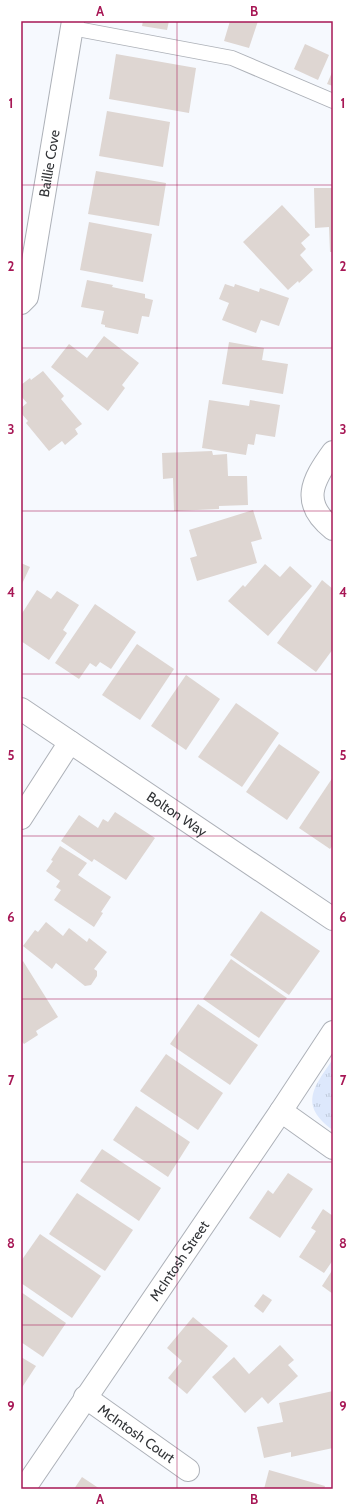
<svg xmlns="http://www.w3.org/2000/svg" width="354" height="1510" font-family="Cabin,sans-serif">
<defs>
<pattern id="grass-tufts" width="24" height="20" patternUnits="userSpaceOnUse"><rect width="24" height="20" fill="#dde8fc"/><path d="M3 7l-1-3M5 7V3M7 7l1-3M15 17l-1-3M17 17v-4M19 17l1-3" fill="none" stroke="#bec8d9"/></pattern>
</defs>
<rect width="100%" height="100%" fill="#f6f9fe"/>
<path fill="url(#grass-tufts)" d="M333,1059V1130C298,1105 314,1087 333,1059Z"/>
<g fill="#ded6d2">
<path d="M143,21H169L167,30L142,26Z"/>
<path d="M230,21H258L249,48L224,41Z"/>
<path d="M305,44L329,55L318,80L294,69Z"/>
<path d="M116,54L196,68L189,113L109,99Z"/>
<path d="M333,70V86L327,84Z"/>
<path d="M107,111L170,122L163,167L99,156Z"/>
<path d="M96,171L166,183L159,226L88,214Z"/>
<path d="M314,188H333V252H330L329,227L315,228Z"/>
<path d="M282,205L310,235L301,243L306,249L300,255L313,270L299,283L298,281L288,290L243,242Z"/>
<path d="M89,222L152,234L143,282L80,270Z"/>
<path d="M87,280L113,285L112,287L145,294V298L153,300L149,317L142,316L138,334L105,327V325L101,324L104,311L81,307Z"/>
<path d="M225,284L234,287L235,284L259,292L260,288L289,298L279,326L261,320L256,333L222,320L229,303L219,299Z"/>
<path d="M104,336L139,363L122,385L125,388L108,411L51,367L69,344L87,358Z"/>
<path d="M229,342L264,348L262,360L288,364L283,394L222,384Z"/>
<path d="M43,371L64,396L61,399L82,424L75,429L78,434L65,445L62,441L49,451L26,423L28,421L21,413V408L27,403L21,396V385L30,378L31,380Z"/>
<path d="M209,400L249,406L250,400L280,405L275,437L256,434L254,445L248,444L246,455L202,448Z"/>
<path d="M212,451L213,455L227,454L228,476H247L248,505L219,506V509L174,511L173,478L163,479L162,453Z"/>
<path d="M253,510L262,539L251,542L257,563L197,581L190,558L197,556L189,530Z"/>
<path d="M21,563L30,567L21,586Z"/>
<path d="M265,564L280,577L290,566L312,586L268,636L228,601L243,585L245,587Z"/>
<path d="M322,580L333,589V649L316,672L277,643Z"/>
<path d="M37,590L51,599L57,591L79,605L63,630L67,633L49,660L21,641V615Z"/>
<path d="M95,604L136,632L111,669L100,662L96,667L90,663L79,679L55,663Z"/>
<path d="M137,644L174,669L140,720L102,695Z"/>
<path d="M186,675L220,699L186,750L151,726Z"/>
<path d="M236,703L279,733L242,787L198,757Z"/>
<path d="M279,744L320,772L287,820L246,792Z"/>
<path d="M333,777V845L330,849L299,828Z"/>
<path d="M115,812L155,838L126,880L94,859L92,862L61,841L79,815L98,828L103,819L108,822Z"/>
<path d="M60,846L87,863L78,875L111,897L101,912L103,913L94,927L54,900L61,890L56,887L60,881L46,871L53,861L51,860Z"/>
<path d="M261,911L320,951L289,995L230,955Z"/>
<path d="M46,922L63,936L69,928L87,942L89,938L107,952L94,969L97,971V976L91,985L85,986L56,963L52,969L23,946L35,930L38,932Z"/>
<path d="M231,959L287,998L259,1038L203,999Z"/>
<path d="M23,961L58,1017L36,1031L38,1035L24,1044L21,1040V962Z"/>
<path d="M198,1004L258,1045L230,1085L170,1044Z"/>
<path d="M166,1054L223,1093L198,1130L140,1091Z"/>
<path d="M136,1106L190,1142L168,1177L113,1140Z"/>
<path d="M102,1149L161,1188L139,1221L80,1181Z"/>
<path d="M288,1173L313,1189L280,1238L249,1218L268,1190L273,1194Z"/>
<path d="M77,1193L133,1230L105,1271L49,1234Z"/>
<path d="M323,1209L333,1216V1260L324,1273L299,1257L316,1231L311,1228Z"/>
<path d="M40,1234L101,1276L72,1318L21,1283V1261Z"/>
<path d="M333,1269V1294L322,1286Z"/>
<path d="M21,1292L66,1323L43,1357L21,1342Z"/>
<path d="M263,1294L272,1300L263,1313L254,1306Z"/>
<path d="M193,1317L228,1346L187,1394L168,1378L182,1361L167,1348Z"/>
<path d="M280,1345L294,1360L288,1365L298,1376L268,1404L262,1397L245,1413L212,1377L234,1357L249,1374Z"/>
<path d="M21,1357L36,1366L21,1389Z"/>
<path d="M333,1391V1414H332L333,1448L291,1457V1452L264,1458L257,1427L283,1422L279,1403Z"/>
<path d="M269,1470L325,1486L324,1489H264Z"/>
<path d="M82,1477L100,1489H74Z"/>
</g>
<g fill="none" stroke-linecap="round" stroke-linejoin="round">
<defs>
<path id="lane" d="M72,28L232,58L333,101"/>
<g id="street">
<path id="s1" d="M21,303L27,297L73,21"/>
<path d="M333,452C312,481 300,503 333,529"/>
<path id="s2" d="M21,709L333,919"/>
<path d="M21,818L70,742"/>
<path d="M281,1111L333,1148"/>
<path id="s3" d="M85,1397L188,1470"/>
<path id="s4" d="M24,1489L281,1111L333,1032"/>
</g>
</defs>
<use href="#lane" stroke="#adb1b8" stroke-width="16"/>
<use href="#street" stroke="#adb1b8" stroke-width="24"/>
<use href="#lane" stroke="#fff" stroke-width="14"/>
<use href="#street" stroke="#fff" stroke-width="22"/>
</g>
<path fill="none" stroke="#a71755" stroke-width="1" stroke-opacity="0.55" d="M177,21V1489M21,185H333M21,348H333M21,511H333M21,674H333M21,836H333M21,999H333M21,1162H333M21,1325H333"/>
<g text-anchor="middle" stroke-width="3" stroke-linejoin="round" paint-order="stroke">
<g font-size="14" fill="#323437" stroke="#fff">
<text dy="5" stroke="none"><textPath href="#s1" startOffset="144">Baillie Cove</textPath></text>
<text dy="5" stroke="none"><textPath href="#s2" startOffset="188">Bolton Way</textPath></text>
<text dy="5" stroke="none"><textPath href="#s4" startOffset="276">McIntosh Street</textPath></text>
<text dy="5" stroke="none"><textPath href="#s3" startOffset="63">McIntosh Court</textPath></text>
</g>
</g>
<rect width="354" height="1510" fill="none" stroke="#ffffff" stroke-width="44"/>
<rect x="22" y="22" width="310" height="1466" fill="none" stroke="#a71755" stroke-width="1.5"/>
<g font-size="13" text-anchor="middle" font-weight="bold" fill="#a71755">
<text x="100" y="16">A</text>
<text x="254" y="16">B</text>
<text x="11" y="108">1</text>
<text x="343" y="108">1</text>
<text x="11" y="271">2</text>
<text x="343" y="271">2</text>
<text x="11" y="434">3</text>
<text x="343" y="434">3</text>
<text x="11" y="597">4</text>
<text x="343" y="597">4</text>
<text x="11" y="760">5</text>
<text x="343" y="760">5</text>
<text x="11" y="922">6</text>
<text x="343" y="922">6</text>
<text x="11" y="1085">7</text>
<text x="343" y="1085">7</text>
<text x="11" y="1248">8</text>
<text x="343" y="1248">8</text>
<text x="11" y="1411">9</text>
<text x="343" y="1411">9</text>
<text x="100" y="1504">A</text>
<text x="254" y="1504">B</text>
</g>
</svg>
